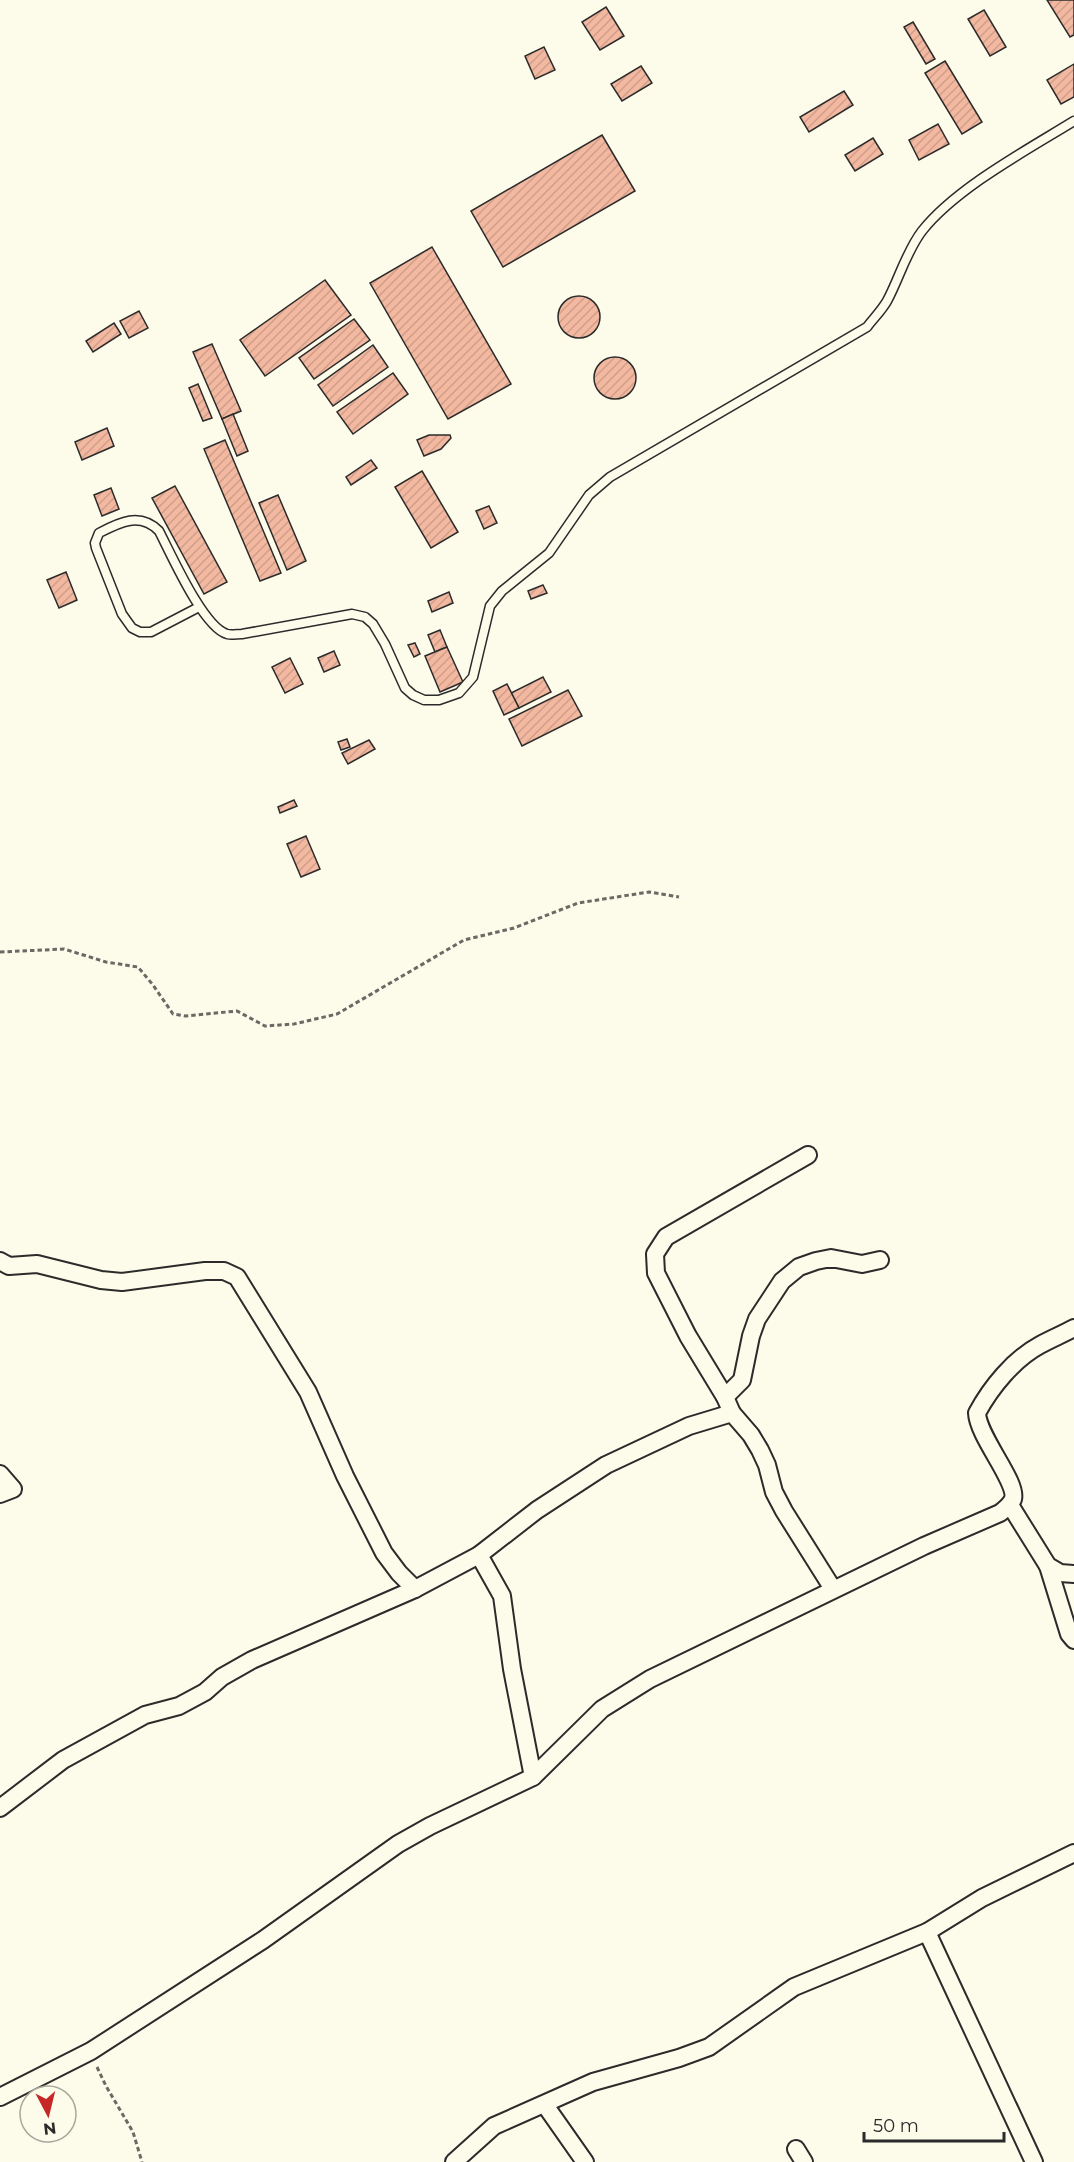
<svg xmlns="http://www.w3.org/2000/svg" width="1074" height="2162" font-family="Montserrat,sans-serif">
<defs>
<pattern id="building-hatch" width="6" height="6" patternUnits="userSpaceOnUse" patternTransform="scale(1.5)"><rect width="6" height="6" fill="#f2b8a0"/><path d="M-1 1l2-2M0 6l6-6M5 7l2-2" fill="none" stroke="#d09e8a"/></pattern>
</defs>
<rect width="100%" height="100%" fill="#fdfbea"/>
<g fill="url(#building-hatch)" stroke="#2b2b2b" stroke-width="1.5">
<path d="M1047,0H1074V35L1070,37Z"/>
<path d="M606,7L624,36L600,50L582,22Z"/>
<path d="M984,10L1006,47L990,56L968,19Z"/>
<path d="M913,22L935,59L926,64L904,27Z"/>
<path d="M544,47L555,70L535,79L525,56Z"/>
<path d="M945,61L982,122L962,134L925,73Z"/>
<path d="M1074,64V97L1061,104L1047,80Z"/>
<path d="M641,66L652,83L622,101L611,84Z"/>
<path d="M844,91L853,105L809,132L800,117Z"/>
<path d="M938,124L949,144L919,160L909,140Z"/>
<path d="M602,135L635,191L503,267L471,211Z"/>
<path d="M873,138L883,154L855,171L845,155Z"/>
<path d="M432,247L511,384L448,419L370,283Z"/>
<path d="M325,280L351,315L265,376L240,340Z"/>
<circle cx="579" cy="317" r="21"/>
<path d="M139,311L148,328L129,338L120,321Z"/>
<path d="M354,319L370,340L314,379L299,358Z"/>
<path d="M114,323L121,334L93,352L86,341Z"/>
<path d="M212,344L241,411L222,419L193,352Z"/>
<path d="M373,345L388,367L333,406L318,385Z"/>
<circle cx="615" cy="378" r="21"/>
<path d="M393,373L408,394L353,434L337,412Z"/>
<path d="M198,384L212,418L203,421L189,388Z"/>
<path d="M233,414L248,451L237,456L222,419Z"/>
<path d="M107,428L114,446L82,460L75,442Z"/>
<path d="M429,435H450L451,438L441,449L424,456L417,440Z"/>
<path d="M225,440L281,573L260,581L204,449Z"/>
<path d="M371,460L377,468L351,485L346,477Z"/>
<path d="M422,471L458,532L431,548L395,487Z"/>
<path d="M175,486L227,582L204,594L152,498Z"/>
<path d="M111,488L119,509L102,516L94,495Z"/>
<path d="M278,495L306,561L287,570L259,503Z"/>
<path d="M489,506L497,523L484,529L476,511Z"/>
<path d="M66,572L77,600L59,608L47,580Z"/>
<path d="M543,585L547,593L531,599L528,591Z"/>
<path d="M449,592L453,603L432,612L428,601Z"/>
<path d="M440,630L447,647L435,652L428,635Z"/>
<path d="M415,643L420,654L414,657L408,645Z"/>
<path d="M447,647L463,682L440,692L425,656Z"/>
<path d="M334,651L340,665L324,672L318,658Z"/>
<path d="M290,658L303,684L285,693L272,667Z"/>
<path d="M543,677L551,692L519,708L511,693Z"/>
<path d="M507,684L519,708L504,715L493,691Z"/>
<path d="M568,690L582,716L522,746L509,719Z"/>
<path d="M347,739L350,747L341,750L338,742Z"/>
<path d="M369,740L375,749L348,764L342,753Z"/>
<path d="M294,800L297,806L280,813L278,807Z"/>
<path d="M306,836L320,869L301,877L287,844Z"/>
</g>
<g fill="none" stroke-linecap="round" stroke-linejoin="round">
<defs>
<path id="lane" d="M199,607L151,632H140L132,628L122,614L96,548L95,543L99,533C120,522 140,512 159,531C171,554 203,627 227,634C231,635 237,634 242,634L352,614L365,617L373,624L385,644L405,688L413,695L424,700H439L459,693L473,677L490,606L502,591L549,553L589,495L610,477L867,327C873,319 882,310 887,301C899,279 906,252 922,231C956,188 1027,150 1074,121"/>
<g id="street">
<path d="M808,1155L666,1237L655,1254L656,1273L688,1336L725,1397L732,1413L751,1435L760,1450L767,1465L774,1492L784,1511L833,1589"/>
<path d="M0,1261L9,1266L37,1264L101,1280L122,1282L205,1271H224L237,1277L308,1392L345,1476L384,1553L399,1573L415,1589"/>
<path d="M725,1397L742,1380L751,1336L757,1319L782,1281L799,1267L816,1261L831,1258L862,1264L880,1260"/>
<path d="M0,1474L13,1489L0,1494"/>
<path d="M1010,1505L1048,1566L1060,1573L1074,1574"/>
<path d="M479,1555L502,1596L512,1669L533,1777"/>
<path d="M1048,1566L1069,1634L1074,1640"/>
<path d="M0,1808L63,1760L145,1715L179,1706L205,1692L222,1677L252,1660L415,1589L479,1555L537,1510L606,1465L689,1426L732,1413"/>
<path d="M927,1932L1034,2162"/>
<path d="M0,2097L91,2051L263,1940L398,1844L430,1826L533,1777L602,1709L650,1679L924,1546L1000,1513C1005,1509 1010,1506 1013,1499C1018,1482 978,1437 977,1413C991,1387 1014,1359 1040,1345C1051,1339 1063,1334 1074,1328"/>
<path d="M545,2105L585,2162"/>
<path d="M796,2149L804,2162"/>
<path d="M454,2162L494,2126L593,2082L679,2058L709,2047L794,1987L927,1932L982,1898L1074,1853"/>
</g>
</defs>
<use href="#lane" stroke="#2b2b2b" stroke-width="11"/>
<use href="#street" stroke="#2b2b2b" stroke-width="20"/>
<g stroke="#6a6964" stroke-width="3" stroke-dasharray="4.5 3" stroke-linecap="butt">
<path d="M0,952L64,949L106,962L138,967L153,985L173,1014L186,1016L237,1011L265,1026L294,1024L337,1014L464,940L514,928L578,903L649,892L679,897"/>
<path d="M97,2067L106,2086L133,2132L142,2162"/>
</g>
<use href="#lane" stroke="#fdfbea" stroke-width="8"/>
<use href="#street" stroke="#fdfbea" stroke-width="16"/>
</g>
<g transform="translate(48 2114) rotate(173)"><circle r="28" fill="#fdfbea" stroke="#a9a89e" stroke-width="1.5"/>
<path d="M0-4.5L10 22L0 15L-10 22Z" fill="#c62828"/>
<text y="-9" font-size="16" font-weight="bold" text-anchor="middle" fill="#2b2b2b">N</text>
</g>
<path d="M864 2132v9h140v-9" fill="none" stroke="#2b2b2b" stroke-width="3"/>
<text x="873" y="2132" font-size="18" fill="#2b2b2b" stroke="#fdfbea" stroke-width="4.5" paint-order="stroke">50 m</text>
</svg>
